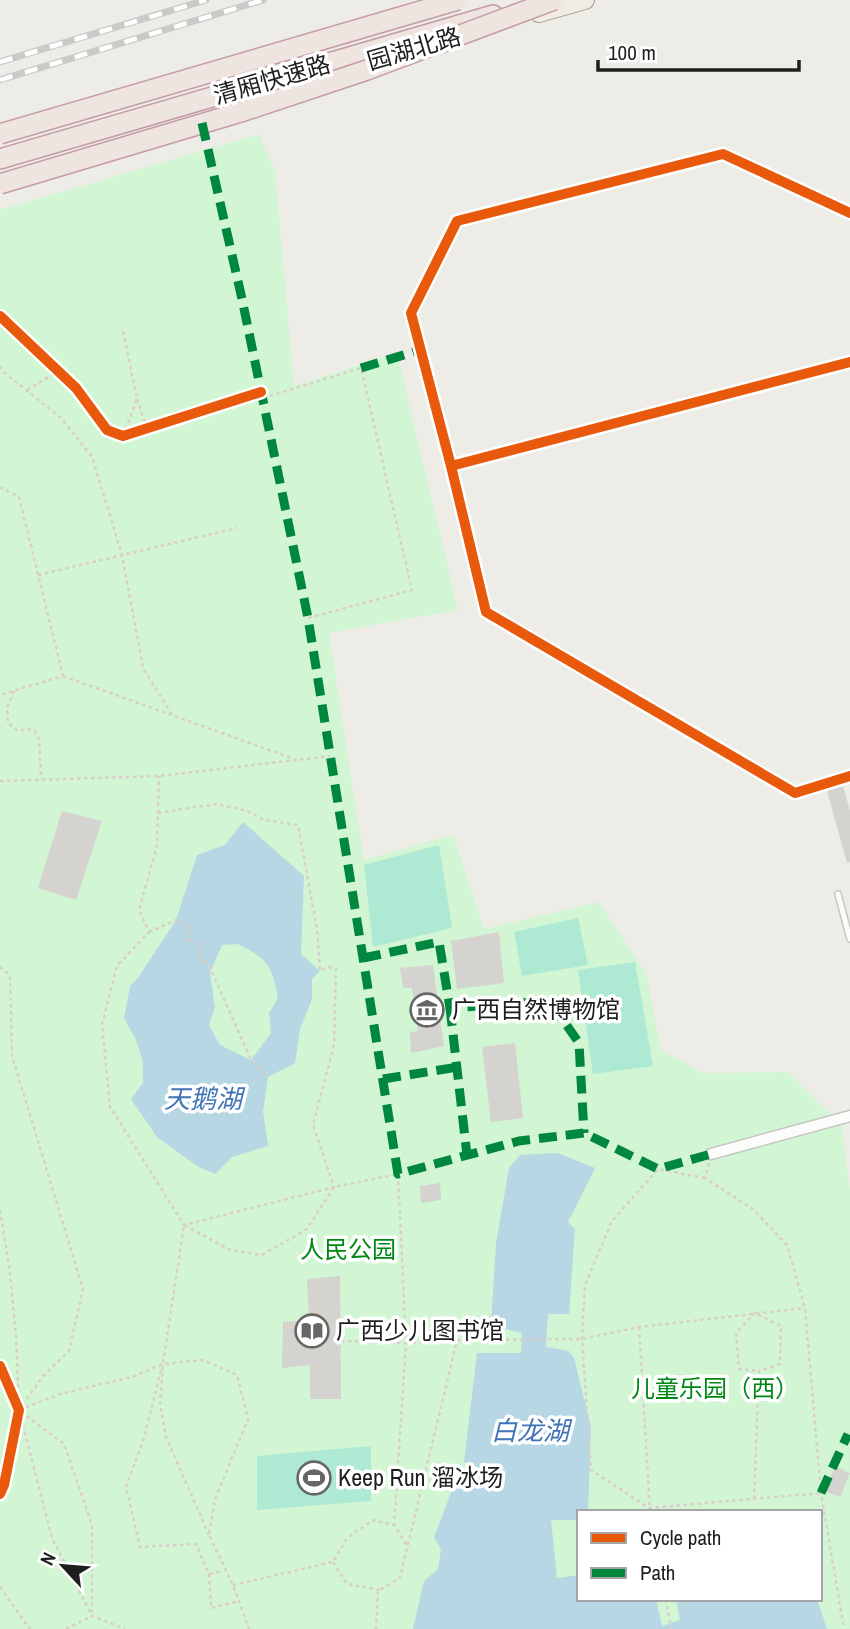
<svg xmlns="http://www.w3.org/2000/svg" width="850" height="1629" font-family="'Archivo Narrow','Noto Sans SC',sans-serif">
<rect width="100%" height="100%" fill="#edece6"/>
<path fill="#d2f6d4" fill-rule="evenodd" d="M259,134L275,170L294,386L397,353L458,610L329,633L364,860L453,835L484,929L598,902L646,972L661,1050L703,1073L788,1072L842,1126L850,1192V1629H0V210ZM579,1512H820V1599H579Z"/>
<g fill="#ade9d3">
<path d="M439,845L452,928L373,947L364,865Z"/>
<path d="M578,918L588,965L522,976L514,932Z"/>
<path d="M635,962L653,1066L593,1074L578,970Z"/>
<path d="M371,1446V1501L257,1510V1456Z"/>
</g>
<g fill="#b6d7e3" fill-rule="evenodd">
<path d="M243,822L304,876L301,954L320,971L312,979V999L300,1029L295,1063L268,1077L263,1111L268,1146L232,1157L215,1174L197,1166L157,1137L131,1099L143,1083V1062L136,1040L124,1018L130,986L138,978L176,920L197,855L225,845ZM238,944C267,959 272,964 278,998L269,1013L271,1033L251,1060L220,1045L209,1025L215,1007L210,973L222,945Z"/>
<path d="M558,1153L595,1168L568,1222L575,1229L569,1314H548L546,1347L569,1351L574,1358L591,1427L588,1512H579V1520H551L557,1578L579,1575V1599H656L662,1626L680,1620L676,1599H817L827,1629H413L424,1581L438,1569L441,1550L434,1537L456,1480L477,1486L482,1469L464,1462L477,1353H521L522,1333L491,1325L496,1243L509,1168L520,1155Z"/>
</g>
<g fill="#d5d3cf">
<path d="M843,786L850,811V862L847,863L827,791Z"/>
<path d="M62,811L102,821L76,900L38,888Z"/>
<path d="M499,932L504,983L457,989L451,941Z"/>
<path d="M433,965L444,1046L411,1053L410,1032L418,1031L412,988H403L400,968Z"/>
<path d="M515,1043L523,1118L491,1122L482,1047Z"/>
<path d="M440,1183L441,1200L421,1203L420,1186Z"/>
<path d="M340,1276L341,1399H310V1365L282,1368L283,1322L309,1320L307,1279Z"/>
<path d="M835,1466L850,1473L840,1497L824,1491Z"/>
</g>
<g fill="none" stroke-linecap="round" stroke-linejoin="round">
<defs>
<path id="service" d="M838,894L850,939"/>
<g id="minor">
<path d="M850,362L451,466L486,612L795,793L850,776"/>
<path d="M451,466L411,313L457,221L723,154L850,213"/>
<path d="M711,1154L850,1116"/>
</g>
<path id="primary" d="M539,13L585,0"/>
<path id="trunk" d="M0,159L493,15"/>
</defs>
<use href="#service" stroke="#c5c5c2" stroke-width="8"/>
<use href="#minor" stroke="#c5c5c2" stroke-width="13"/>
<use href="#primary" stroke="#a39b82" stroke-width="20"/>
<use href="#trunk" stroke="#c59ba4" stroke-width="22"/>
<g stroke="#dbcdc9" stroke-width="2.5" stroke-dasharray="3.5 3.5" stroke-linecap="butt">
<path d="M0,366L4,372L62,419L92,457L122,555L143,668L172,715"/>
<path d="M27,390L57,372"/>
<path d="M263,398L361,368L412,590L308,618"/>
<path d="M137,399L144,420L154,426"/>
<path d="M123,436L137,399L123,331"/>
<path d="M0,487L19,497L63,676L0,695"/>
<path d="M38,575L237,528"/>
<path d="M63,676L294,759"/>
<path d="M14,691L7,708L8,723L18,731L28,729L35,731L39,740L41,779"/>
<path d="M0,781L159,776L330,756"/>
<path d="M158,813L216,804L247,811L264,820L298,825L317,929L320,971L329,967L336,969L334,1045L313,1125L334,1187L184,1225L110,1107L102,1024L117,966L149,932L139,910L157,846L159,776"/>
<path d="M149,932L176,920L189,928L188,939L201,947L197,958L207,962L211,970L251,1060L268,1077"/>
<path d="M0,967L10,975L12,1056L83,1289L69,1351L44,1375L19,1410"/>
<path d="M709,1163L705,1178L753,1209L787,1245L805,1308L821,1493L844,1629"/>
<path d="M705,1178L658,1169L612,1221L585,1285L582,1339L591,1470L649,1508L821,1493"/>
<path d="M0,1210L9,1265L16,1335L19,1410L52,1538L92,1616"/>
<path d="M639,1327L650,1512"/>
<path d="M457,1340L582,1339L639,1327L805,1308"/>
<path d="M341,1341L406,1343L394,1525"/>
<path d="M161,1370L144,1438L126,1487L140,1547L196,1544L209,1574L223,1571"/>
<path d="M19,1410L60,1394L132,1377L163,1364L203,1360L237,1375L248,1419L215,1499L209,1535L233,1585L249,1629"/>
<path d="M21,1412L64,1444L92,1525V1613"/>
<path d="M754,1499L759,1371L780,1364L781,1326L755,1313L736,1333L739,1369L759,1371"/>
<path d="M209,1535L166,1437L160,1405L163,1364L184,1225L230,1250L262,1255L307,1229L334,1187L398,1174L406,1343L457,1340L400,1578L378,1591L376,1629"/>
<path d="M333,1562L347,1584L380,1590"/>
<path d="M209,1574L211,1608L239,1601"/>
<path d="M233,1585L333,1562L347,1538L373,1520L394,1525L408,1547"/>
<path d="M0,1587L30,1629"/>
<path d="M666,1599L671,1629"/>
<path d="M66,1629L92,1616L125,1629"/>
</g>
<use href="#service" stroke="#fcfcfb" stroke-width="5"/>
<use href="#minor" stroke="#fcfcfb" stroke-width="10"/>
<use href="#primary" stroke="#f1ece3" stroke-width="18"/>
<use href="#trunk" stroke="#eee5e0" stroke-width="19"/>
<defs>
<g id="rail">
<path d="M0,62L206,0"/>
<path d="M0,80L263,0"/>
</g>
</defs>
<use href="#rail" stroke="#cacac9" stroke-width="7"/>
<use href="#rail" stroke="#fff" stroke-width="4.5" stroke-dasharray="13" stroke-linecap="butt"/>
<defs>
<g id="trunk-bridge">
<path d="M0,134L458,0"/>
<path d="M0,184L241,112L367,70L554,0"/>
</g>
</defs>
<use href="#trunk-bridge" stroke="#c59ba4" stroke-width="22" stroke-linecap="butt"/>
<use href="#trunk-bridge" stroke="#eee5e0" stroke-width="19"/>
<g stroke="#00873e" stroke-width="9" stroke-dasharray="18 9" stroke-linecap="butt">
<path d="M202,123L242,299L308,618L398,1174L519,1141L584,1133L658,1169L711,1154"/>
<path d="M361,368L420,350"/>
<path d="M363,958L439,942L450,1008L534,1002L561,1017L579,1043L584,1133"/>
<path d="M450,1008L467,1155"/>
<path d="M383,1079L458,1067"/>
<path d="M821,1493L848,1434"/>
</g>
<defs>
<g id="cycleway">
<path d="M0,316L76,388L107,430L123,436L261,392"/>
<path d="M850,362L451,466L486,612L795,793L850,776"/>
<path d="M451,466L411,313L457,221L723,154L850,213"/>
<path d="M0,1366L19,1410L4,1485L0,1494"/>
</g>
</defs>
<use href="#cycleway" stroke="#fff" stroke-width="15"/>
<use href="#cycleway" stroke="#e8590c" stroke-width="10"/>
</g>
<defs>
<symbol id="museum-ring" viewBox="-11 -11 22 22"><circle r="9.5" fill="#fff" stroke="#666664" stroke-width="1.5"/><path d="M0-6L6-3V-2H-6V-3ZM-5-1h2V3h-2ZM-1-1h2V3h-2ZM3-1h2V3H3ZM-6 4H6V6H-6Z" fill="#666664"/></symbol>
<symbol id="library-ring" viewBox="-11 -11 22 22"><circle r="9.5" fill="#fff" stroke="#666664" stroke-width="1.5"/><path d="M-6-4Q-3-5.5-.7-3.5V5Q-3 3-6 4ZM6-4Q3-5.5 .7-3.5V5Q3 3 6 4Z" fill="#666664"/></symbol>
<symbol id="stadium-ring" viewBox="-11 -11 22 22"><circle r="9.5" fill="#fff" stroke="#666664" stroke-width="1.5"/><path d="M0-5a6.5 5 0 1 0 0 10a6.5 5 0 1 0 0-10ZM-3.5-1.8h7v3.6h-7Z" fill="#666664"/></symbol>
</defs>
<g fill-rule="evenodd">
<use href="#museum-ring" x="408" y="991" width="38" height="38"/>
<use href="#library-ring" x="293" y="1312" width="38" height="38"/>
<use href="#stadium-ring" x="295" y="1459" width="38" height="38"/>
</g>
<g text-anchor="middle" stroke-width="7" stroke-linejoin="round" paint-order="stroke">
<g font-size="24" fill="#1e1e1e" stroke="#fff">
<text transform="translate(414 49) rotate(-16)" y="8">园湖北路</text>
<text transform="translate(272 80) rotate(-16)" y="8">清厢快速路</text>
</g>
<g font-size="24" fill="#1e1e1e" stroke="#fff" text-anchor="start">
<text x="452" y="1018">广西自然博物馆</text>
<text x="336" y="1339">广西少儿图书馆</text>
<text x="338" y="1486">Keep Run 溜冰场</text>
</g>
<g font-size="24" fill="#008815" stroke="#fff">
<text x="348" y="1258">人民公园</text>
<text x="715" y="1397">儿童乐园（西）</text>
</g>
<g font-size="26" font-style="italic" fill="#4074b8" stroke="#fff">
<text x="203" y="1108">天鹅湖</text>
<text x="530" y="1440">白龙湖</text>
</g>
</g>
<rect x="577" y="1510" width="245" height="91" fill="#ffffff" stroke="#a5a5a5" stroke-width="2"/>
<rect x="591" y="1533" width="35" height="10" fill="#e8590c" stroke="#a5a5a5" stroke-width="2"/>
<text x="640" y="1545" font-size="21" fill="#1e1e1e">Cycle path</text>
<rect x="591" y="1568" width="35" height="10" fill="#00873e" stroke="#a5a5a5" stroke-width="2"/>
<text x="640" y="1580" font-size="21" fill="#1e1e1e">Path</text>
<g transform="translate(63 1566) rotate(296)" stroke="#ffffff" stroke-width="5" paint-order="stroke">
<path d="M0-5L12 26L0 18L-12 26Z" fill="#1e1e1e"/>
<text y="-10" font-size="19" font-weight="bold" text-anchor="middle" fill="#1e1e1e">N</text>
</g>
<path d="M598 60v10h201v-10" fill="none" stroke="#1e1e1e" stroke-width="3.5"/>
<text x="608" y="60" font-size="21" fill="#1e1e1e" stroke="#ffffff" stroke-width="5" paint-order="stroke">100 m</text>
</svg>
